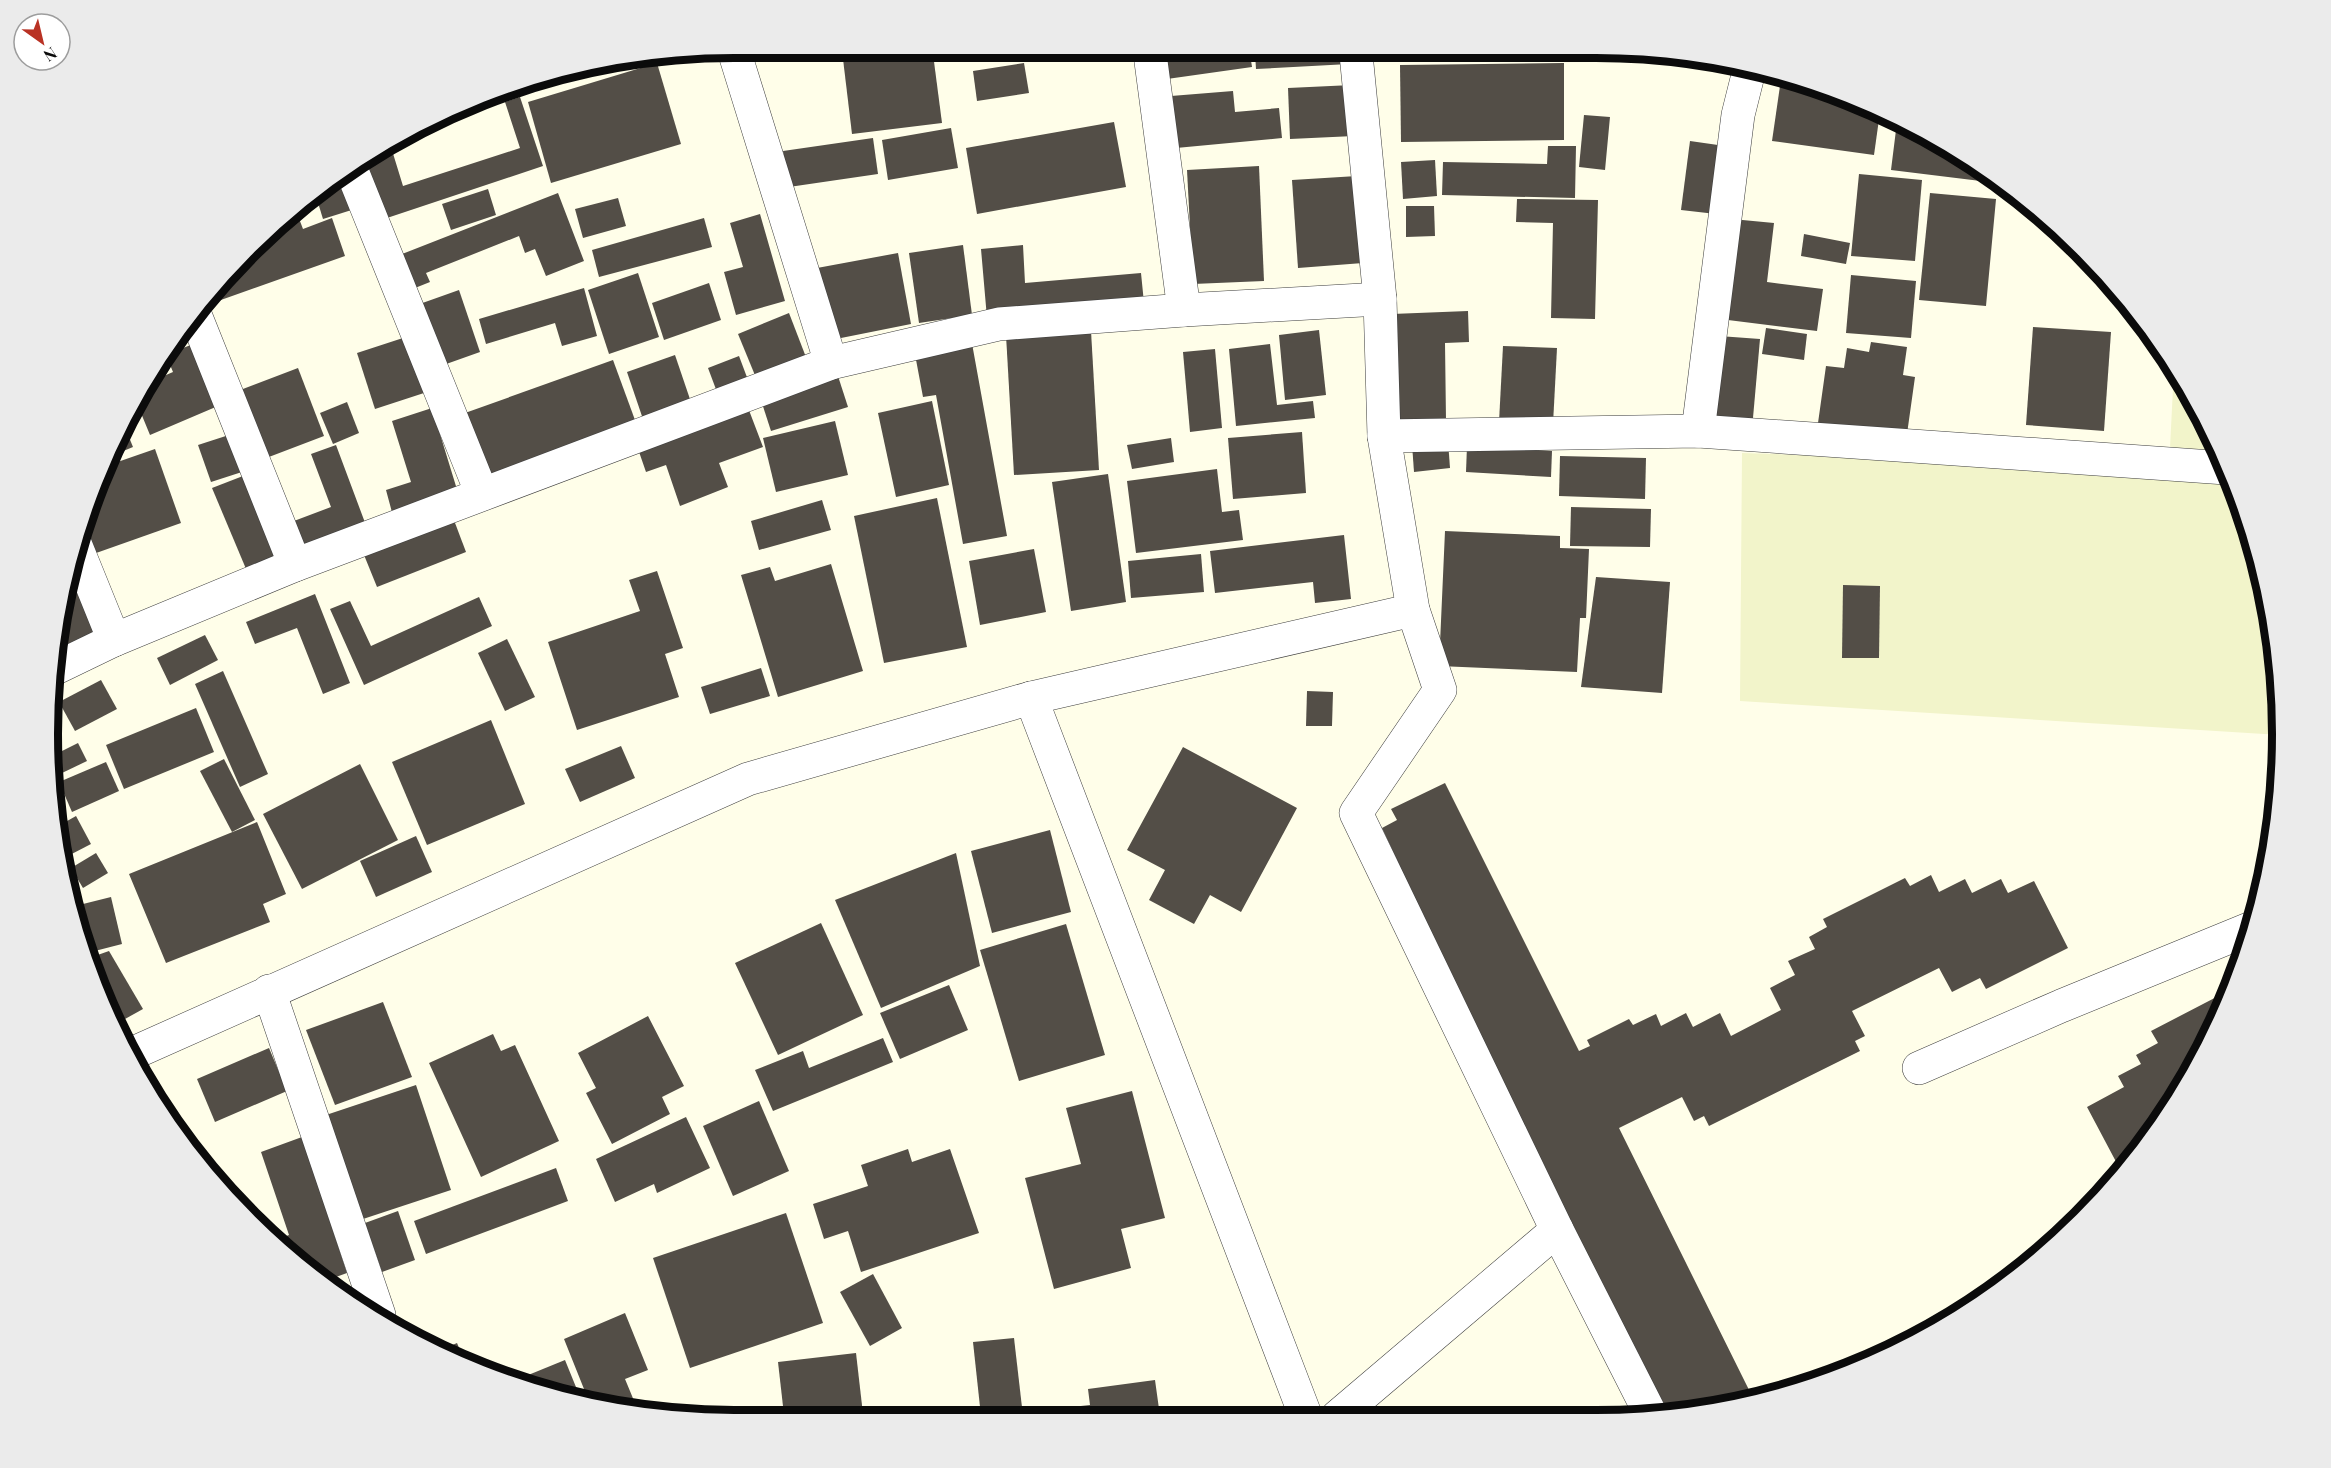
<svg xmlns="http://www.w3.org/2000/svg" width="2331" height="1468" font-family="'Playfair Display',serif">
<rect width="100%" height="100%" fill="#fffee9"/>
<path fill="#f2f4ca" d="M2174,368L2191,391L2247,514L2277,645L2280,735L1740,701L1742,453L2169,468Z"/>
<g fill="#534e47">
<path d="M883,54H933L942,123L852,134L843,59Z"/>
<path d="M1164,54H1250L1252,67L1167,79Z"/>
<path d="M1255,54H1349V64L1256,69Z"/>
<rect x="1398" y="54" width="52" height="4"/>
<path d="M626,58L586,75L583,68Z"/>
<path d="M657,63L681,144L551,183L528,102Z"/>
<path d="M1024,63L1029,93L977,101L973,71Z"/>
<path d="M1564,63V140L1401,142L1400,65Z"/>
<path d="M562,73L564,80L515,95L514,84Z"/>
<path d="M1781,79L1860,100L1880,112L1874,155L1772,141Z"/>
<path d="M1352,85L1354,136L1290,139L1288,88Z"/>
<path d="M1233,91L1235,112L1279,108L1282,138L1176,148L1171,96Z"/>
<path d="M520,97L543,166L384,219L365,158L391,147L403,186L520,148L505,102Z"/>
<path d="M1584,115L1610,117L1605,170L1579,167Z"/>
<path d="M1114,122L1126,187L977,214L966,148Z"/>
<path d="M1897,122L2005,184L1891,170Z"/>
<path d="M951,128L958,168L888,180L882,140Z"/>
<path d="M873,138L878,174L789,187L783,151Z"/>
<path d="M1690,141L1725,146L1716,214L1681,210Z"/>
<path d="M1548,146H1576L1575,198L1442,195L1443,162L1547,164Z"/>
<path d="M1435,160L1437,196L1403,199L1401,162Z"/>
<path d="M1259,166L1264,281L1193,284L1187,170Z"/>
<path d="M346,169L358,208L323,219L315,193Z"/>
<path d="M1859,174L1922,180L1915,261L1851,256Z"/>
<path d="M1357,176L1363,263L1298,268L1292,180Z"/>
<path d="M488,189L496,215L451,230L442,204Z"/>
<path d="M558,193L584,261L546,276L535,249L525,253L519,236L426,273L430,282L410,290L397,256Z"/>
<path d="M1930,193L1996,199L1986,306L1919,300Z"/>
<path d="M618,198L626,226L583,238L575,209Z"/>
<path d="M1517,199L1598,200L1595,319L1551,318L1553,223L1516,222Z"/>
<path d="M1406,206H1434L1435,236L1406,237Z"/>
<path d="M295,208L303,229L332,218L345,256L204,306L203,302L281,218Z"/>
<path d="M760,214L785,301L736,315L724,272L743,267L730,223Z"/>
<path d="M704,218L712,247L599,277L592,250Z"/>
<path d="M1732,219L1774,223L1767,282L1823,289L1817,331L1720,319Z"/>
<path d="M1804,234L1850,243L1846,264L1801,256Z"/>
<path d="M963,245L972,315L919,323L909,253Z"/>
<path d="M1023,245L1025,283L1141,273L1144,303L987,318L981,249Z"/>
<path d="M898,253L911,324L831,340L817,268Z"/>
<path d="M638,273L659,337L609,354L588,290Z"/>
<path d="M1851,275L1916,281L1911,338L1846,333Z"/>
<path d="M709,283L721,320L664,340L652,303Z"/>
<path d="M584,288L597,336L562,346L555,323L486,344L479,319Z"/>
<path d="M459,290L480,352L435,368L414,306Z"/>
<path d="M1468,311L1469,342L1445,343L1446,421L1396,422L1392,314Z"/>
<path d="M789,313L809,365L759,385L738,334Z"/>
<path d="M2033,327L2111,332L2104,431L2026,425Z"/>
<path d="M1766,328L1807,334L1804,360L1762,354Z"/>
<path d="M1319,330L1326,395L1285,400L1279,335Z"/>
<path d="M1091,331L1099,470L1014,475L1006,335Z"/>
<path d="M1719,336L1760,339L1752,429L1712,426Z"/>
<path d="M406,337L424,393L375,409L357,353Z"/>
<path d="M971,338L1007,536L963,544L936,395L923,397L914,349Z"/>
<path d="M1871,342L1907,347L1903,375L1915,377L1907,434L1818,423L1826,366L1844,368L1847,348L1869,352Z"/>
<path d="M193,344L218,406L150,435L136,401L140,391L145,384L173,372L166,355Z"/>
<path d="M1270,344L1277,405L1313,401L1315,418L1236,426L1229,349Z"/>
<path d="M1503,346L1557,348L1553,424L1499,422Z"/>
<path d="M1215,349L1222,428L1190,432L1183,352Z"/>
<path d="M675,355L694,411L646,428L627,372Z"/>
<path d="M739,356L751,388L720,400L708,368Z"/>
<path d="M613,360L639,431L491,484L465,413Z"/>
<path d="M298,368L324,436L261,460L235,392Z"/>
<path d="M837,373L848,407L771,431L760,397Z"/>
<path d="M932,401L949,485L896,497L878,413Z"/>
<path d="M347,402L359,433L333,444L320,413Z"/>
<path d="M747,405L763,447L719,463L728,487L680,506L666,465L646,472L637,446Z"/>
<path d="M432,408L459,496L393,516L386,490L411,482L392,421Z"/>
<path d="M835,421L848,475L776,492L763,438Z"/>
<path d="M124,425L133,447L111,456Z"/>
<path d="M1302,432L1306,493L1233,499L1228,438Z"/>
<path d="M232,434L245,471L211,482L198,445Z"/>
<path d="M1171,438L1174,462L1132,469L1127,445Z"/>
<path d="M1448,441L1450,468L1414,472L1412,444Z"/>
<path d="M336,445L367,528L297,555L286,524L331,507L311,454Z"/>
<path d="M1467,446L1552,451L1551,477L1466,472Z"/>
<path d="M155,449L181,523L82,558L77,543L85,513L106,466Z"/>
<path d="M1560,456L1646,458L1645,499L1559,496Z"/>
<path d="M1217,469L1222,512L1239,510L1243,540L1136,553L1127,481Z"/>
<path d="M1108,474L1126,602L1071,611L1052,482Z"/>
<path d="M243,476L279,563L249,576L212,488Z"/>
<path d="M937,498L967,647L884,663L854,516Z"/>
<path d="M822,500L831,530L759,550L751,521Z"/>
<path d="M1571,507L1651,509L1650,547L1570,546Z"/>
<path d="M452,515L466,552L377,587L362,550Z"/>
<path d="M1445,531L1560,536V548L1589,549L1586,618H1580L1577,672L1439,666Z"/>
<path d="M1344,535L1351,599L1315,603L1313,582L1215,593L1210,551Z"/>
<path d="M1034,549L1046,612L980,625L969,561Z"/>
<path d="M1201,554L1204,592L1131,598L1128,561Z"/>
<path d="M831,564L863,671L778,697L741,575L770,567L775,581Z"/>
<path d="M657,571L683,648L665,654L679,697L577,730L548,642L640,611L629,580Z"/>
<path d="M73,576L102,642L55,662L61,601L67,579Z"/>
<path d="M1596,577L1670,582L1662,693L1581,687Z"/>
<path d="M1843,585L1880,586L1879,658H1842Z"/>
<path d="M315,594L350,683L323,694L297,628L255,644L246,622Z"/>
<path d="M479,597L492,626L364,685L330,609L350,601L371,646Z"/>
<path d="M205,635L218,660L170,685L157,658Z"/>
<path d="M507,639L535,697L505,711L478,653Z"/>
<path d="M761,668L770,696L710,714L701,687Z"/>
<path d="M223,671L268,774L240,787L195,684Z"/>
<path d="M101,680L117,709L75,731L59,702Z"/>
<path d="M1307,691L1333,692L1332,726H1306Z"/>
<path d="M196,708L214,752L124,789L106,745Z"/>
<path d="M491,720L525,804L427,845L392,762Z"/>
<path d="M78,743L87,761L62,773L54,755Z"/>
<path d="M621,746L635,778L580,802L565,769Z"/>
<path d="M1183,747L1297,808L1241,912L1210,895L1194,924L1149,900L1165,870L1127,850Z"/>
<path d="M224,759L255,820L232,832L200,771Z"/>
<path d="M106,762L119,791L72,812L59,782Z"/>
<path d="M360,764L398,840L302,889L263,814Z"/>
<path d="M1445,783L1579,1051L1590,1046L1587,1040L1629,1019L1633,1025L1656,1014L1661,1026L1686,1013L1693,1027L1720,1013L1731,1036L1781,1010L1770,988L1795,975L1788,961L1815,949L1809,937L1827,927L1823,919L1905,878L1910,886L1931,875L1939,892L1965,879L1972,893L2001,879L2008,893L2034,881L2068,948L1986,989L1980,978L1952,992L1939,968L1852,1011L1865,1036L1855,1041L1860,1051L1709,1126L1704,1116L1694,1121L1682,1097L1619,1128L1754,1400L1662,1415L1387,865L1397,860L1382,828L1397,820L1391,809Z"/>
<path d="M76,816L91,844L64,858L60,825Z"/>
<path d="M257,822L286,894L263,904L270,922L166,963L129,874Z"/>
<path d="M1050,830L1071,912L992,933L971,851Z"/>
<path d="M416,836L432,872L376,897L360,861Z"/>
<path d="M96,853L108,873L83,888L71,868Z"/>
<path d="M956,853L980,966L881,1008L835,900Z"/>
<path d="M111,897L122,944L87,953L71,907Z"/>
<path d="M821,923L863,1015L778,1055L735,963Z"/>
<path d="M1066,924L1105,1055L1019,1081L980,950Z"/>
<path d="M109,951L143,1009L116,1024L110,1013L89,958Z"/>
<path d="M949,985L968,1030L900,1059L880,1013Z"/>
<path d="M2230,990L2212,1038L2141,1152L2122,1173L2087,1107L2124,1087L2118,1076L2141,1064L2136,1055L2158,1043L2151,1031Z"/>
<path d="M383,1002L412,1077L335,1105L306,1030Z"/>
<path d="M648,1016L684,1086L662,1097L670,1114L612,1144L586,1093L596,1088L578,1053Z"/>
<path d="M493,1034L501,1051L515,1045L559,1141L481,1177L429,1063Z"/>
<path d="M883,1038L893,1062L773,1111L755,1070L803,1051L809,1068Z"/>
<path d="M269,1048L287,1091L215,1122L197,1079Z"/>
<path d="M416,1085L451,1190L360,1220L326,1115Z"/>
<path d="M1132,1091L1165,1218L1121,1229L1131,1268L1054,1289L1025,1178L1081,1164L1066,1108Z"/>
<path d="M759,1101L789,1171L733,1196L703,1126Z"/>
<path d="M686,1117L710,1168L657,1193L654,1184L615,1202L596,1159Z"/>
<path d="M302,1137L347,1273L322,1282L276,1240L289,1235L261,1152Z"/>
<path d="M908,1149L912,1162L950,1149L979,1233L861,1272L848,1231L824,1239L813,1204L868,1186L861,1165Z"/>
<path d="M556,1168L568,1201L426,1254L414,1221Z"/>
<path d="M398,1211L415,1260L382,1272L365,1223Z"/>
<path d="M786,1213L823,1323L690,1368L653,1258Z"/>
<path d="M873,1274L902,1328L870,1346L840,1292Z"/>
<path d="M349,1288L354,1300L339,1291Z"/>
<path d="M625,1313L648,1370L625,1379L637,1408L631,1411L588,1399L564,1339Z"/>
<path d="M1014,1338L1023,1416H981L973,1342Z"/>
<path d="M457,1343L466,1365L441,1350Z"/>
<path d="M856,1353L863,1414L784,1415L778,1362Z"/>
<path d="M565,1360L580,1397L516,1380Z"/>
<path d="M1155,1380L1160,1416H1063L1062,1408L1090,1405L1088,1389Z"/>
</g>
<g fill="none" stroke-linecap="round" stroke-linejoin="round">
<defs>
<g id="minor">
<path d="M735,54L831,363"/>
<path d="M1150,54L1184,310"/>
<path d="M1356,54L1380,299L1384,436L1413,610L1440,690L1356,813L1557,1230L1652,1417"/>
<path d="M350,166L482,494"/>
<path d="M194,312L295,565"/>
<path d="M1698,431L1738,115L1749,71"/>
<path d="M1384,436L1698,431L2226,468"/>
<path d="M76,546L114,640"/>
<path d="M54,669L114,640L295,565L831,363L999,324L1184,310L1380,299"/>
<path d="M1031,698L1306,1417"/>
<path d="M269,991L379,1315"/>
<path d="M129,1055L748,779L1031,698L1413,610"/>
<path d="M1919,1068L2061,1006L2254,927"/>
<path d="M1337,1417L1557,1230"/>
</g>
</defs>
<use href="#minor" stroke="#3e3e3e" stroke-width="34"/>
<use href="#minor" stroke="#fff" stroke-width="33"/>
</g>
<path d="M0 0H2331V1468H0ZM734 58H1596A676 676 0 0 1 2272 734V734A676 676 0 0 1 1596 1410H734A676 676 0 0 1 58 734V734A676 676 0 0 1 734 58Z" fill="#ebebeb" fill-rule="evenodd"/>
<path fill="none" stroke="#0b0b0b" stroke-width="8" d="M734 58H1596A676 676 0 0 1 2272 734V734A676 676 0 0 1 1596 1410H734A676 676 0 0 1 58 734V734A676 676 0 0 1 734 58Z"/>
<g transform="translate(42 42) rotate(146)"><circle r="28" fill="#ffffff" stroke="#9d9d9d" stroke-width="1.5"/>
<path d="M0-4.5L10 22L0 15L-10 22Z" fill="#b93224"/>
<text y="-9" font-size="16" font-weight="bold" text-anchor="middle" fill="#0b0b0b">N</text>
</g>
</svg>
